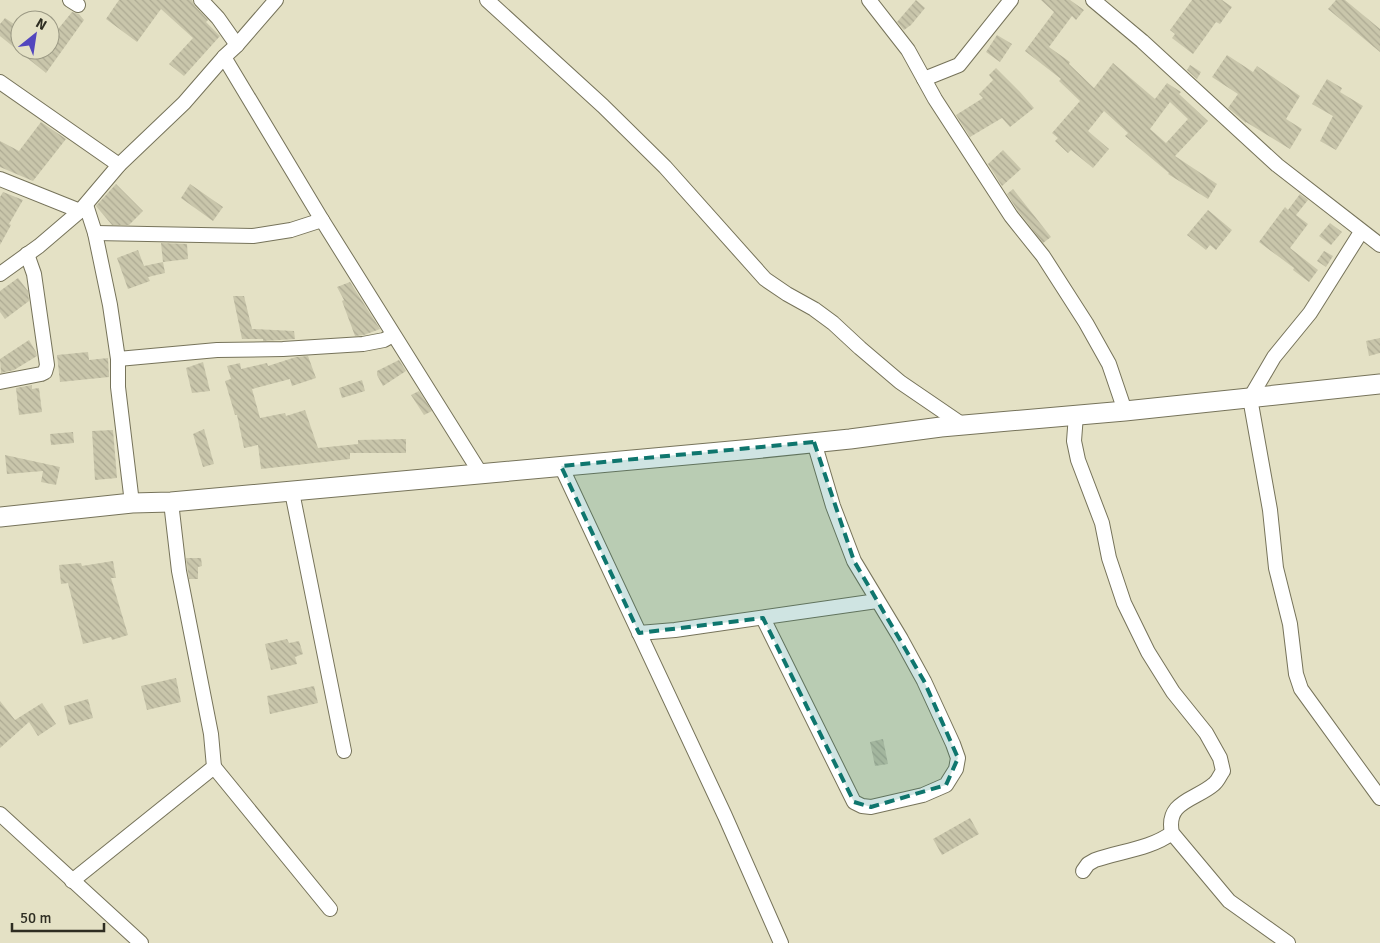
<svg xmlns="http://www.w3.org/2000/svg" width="1380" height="943" font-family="Signika,sans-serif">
<defs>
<pattern id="building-back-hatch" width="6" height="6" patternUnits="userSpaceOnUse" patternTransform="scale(1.25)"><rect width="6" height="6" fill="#c9c6ab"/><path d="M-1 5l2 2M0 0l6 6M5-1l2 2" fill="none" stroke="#adaa93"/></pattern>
</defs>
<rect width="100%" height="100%" fill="#e4e1c5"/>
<g fill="url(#building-back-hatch)" fill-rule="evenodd">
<path d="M119,0H192L195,6L208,20L206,22L220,36L184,76L169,64L193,38L161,9L137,42L106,19Z"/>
<path d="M916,0L925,8L911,25L904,30L897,22Z"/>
<path d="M1041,0H1070L1084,10L1076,20L1072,16L1049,47L1070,62L1069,64L1094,88L1113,63L1155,99L1167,83L1181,92L1179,94L1208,121L1175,156L1217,184L1208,199L1168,174L1169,173L1125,136L1128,133L1104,111L1088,131L1109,149L1093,168L1071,150L1068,153L1055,141L1058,138L1052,133L1080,101L1059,81L1061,79L1025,51L1054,12ZM1170,102L1188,119L1166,143L1150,129Z"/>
<path d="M1192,0H1222L1232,7L1220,24L1216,22L1193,54L1172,38L1175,34L1170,30Z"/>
<path d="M1336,0H1345L1380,29V52L1328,9Z"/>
<path d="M72,12L79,14L84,20L46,73L0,36V24L5,18L20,28V50H50V39Z"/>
<path d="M997,35L1012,44L1000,62L986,52Z"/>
<path d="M1227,55L1253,72L1257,66L1300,96L1286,119L1302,129L1290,149L1246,122V123L1228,108L1238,94L1212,77Z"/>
<path d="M1190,65L1201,72L1197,79L1187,70Z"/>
<path d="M996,68L1020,92L1034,108L1010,127L1002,118L970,137L956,115L983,98L979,94L993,80L989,75Z"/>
<path d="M1327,79L1342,88L1340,92L1363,106L1336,150L1320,141L1333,116L1312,104Z"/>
<path d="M41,122L66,139L33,181L0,167V141L19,151Z"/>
<path d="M1003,150L1021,169L1002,186L988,164Z"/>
<path d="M116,184L143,211L129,225H112L96,206Z"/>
<path d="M190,184L223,207L213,221L181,198Z"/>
<path d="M1013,189L1051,237L1043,243L1018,211L1007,194Z"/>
<path d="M3,192L23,200L9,224L11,225L0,245V197Z"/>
<path d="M1300,194L1308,200L1296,215L1308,224L1290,248L1318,270L1309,282L1293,270L1294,268L1259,242L1285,207L1288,210Z"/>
<path d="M1208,210L1232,230L1216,250L1210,245L1206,250L1187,235Z"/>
<path d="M1330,223L1342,232L1331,245L1319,236Z"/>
<path d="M161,243L187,244L188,259L163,262Z"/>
<path d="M138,250L144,266L163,262L165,273L148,277L150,281L128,289L117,258Z"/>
<path d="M1324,251L1333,256L1326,267L1317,261Z"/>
<path d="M18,278L28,291L29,301L5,319L0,312V291Z"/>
<path d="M350,282L380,329L364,335L355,336L342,301L344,300L337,287Z"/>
<path d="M233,296H244L252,329L294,331L295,339L263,341V339H242Z"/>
<path d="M1380,338V353L1369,356L1366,341Z"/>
<path d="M29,340L36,352L37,356L14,370L1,373L0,359Z"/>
<path d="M88,352L89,360L108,358L109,377L60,382L57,355Z"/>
<path d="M308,356L316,378L292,386L290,379L252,389L260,418L285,413L286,416L305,410L318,448L358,444V440L406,439V453H350V459L261,469L258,445L244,448L237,415H235L225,381L231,379L227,366L240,363L241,369L267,363L268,366L296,357Z"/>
<path d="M399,360L406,371L383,386L377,375V371Z"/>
<path d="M203,362L210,391L192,393L186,368Z"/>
<path d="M362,380L365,391L342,398L339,388Z"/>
<path d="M32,385V389L39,388L42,412L19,415L16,388Z"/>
<path d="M419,391L432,411L424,415L411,395Z"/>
<path d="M204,429L214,464L203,467L193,434Z"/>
<path d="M113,430L117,478L95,480L92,431Z"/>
<path d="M73,432L74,443L51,445L50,434Z"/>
<path d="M5,455L60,467L56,485L41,482L43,471L7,474Z"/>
<path d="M186,558H201L202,566L198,567V579H189Z"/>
<path d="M113,561L116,578H111L128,635L112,640L111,637L83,644L68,583L61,584L59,565L81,563L82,566Z"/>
<path d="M287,639L289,643L299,641L303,654L295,657L297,664L271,670L265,644Z"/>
<path d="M176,678L181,702L147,710L141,686Z"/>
<path d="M314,686L318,703L270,714L267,696Z"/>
<path d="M88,699L93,718L69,725L64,706Z"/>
<path d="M0,701L15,720L42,703L56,724L38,736L29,722L0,748Z"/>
<path d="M883,739L888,764L875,766L870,742Z"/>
<path d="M970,818L979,834L942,855L933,839Z"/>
</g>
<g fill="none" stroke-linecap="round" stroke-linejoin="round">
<defs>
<g id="street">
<path d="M70,0L78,5"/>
<path d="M201,0L218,18L237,45"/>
<path d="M487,0L603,106L665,167L765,279L787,294L814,309L833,323L860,348L900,382L963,425"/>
<path d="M869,0L908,50L935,99L1011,216L1043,256L1086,323L1109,364L1125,411"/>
<path d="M1093,0L1142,41L1277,165L1380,245"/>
<path d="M224,57L322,220L481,474"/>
<path d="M924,79L959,65L1011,0"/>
<path d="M0,82L119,165"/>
<path d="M0,179L80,211"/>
<path d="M86,205L95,233L110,305L118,359V387L132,503"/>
<path d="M1361,232L1310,313L1274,357L1250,398L1270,510L1276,568L1290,624L1296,674L1301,689L1380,798"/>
<path d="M95,233L253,236L291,230L322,220"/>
<path d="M0,274L39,246L80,211L119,165L184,103L224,57L237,45L276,0"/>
<path d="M118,359L217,350L283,349L363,344L384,340L393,335"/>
<path d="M0,382L41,374L45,372L47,365L34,274L27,254"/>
<path d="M1076,415L1074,441L1078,460L1102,523L1109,558L1124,603L1148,652L1173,692L1206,733L1220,758L1223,771C1220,775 1218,781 1214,784C1196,800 1165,801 1172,833L1229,901L1288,943"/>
<path d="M561,466L725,816L781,943"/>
<path d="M292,492L344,751"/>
<path d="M763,618L854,802L862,806L871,807L923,795L946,785L956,769L958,758L953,744L924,681L901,639L854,561L833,506L814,442"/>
<path d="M639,633L675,630L877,601"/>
<path d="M214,767L330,909"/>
<path d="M0,814L141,943"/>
<path d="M1083,871L1088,864L1095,860C1121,851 1150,849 1172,833"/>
<path d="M72,881L214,767L211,734L179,571L171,502"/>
</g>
<path id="secondary" d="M0,517L132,503L171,502L753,449L850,439L941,427L1125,411L1380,384"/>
</defs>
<use href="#street" stroke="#76735a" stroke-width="16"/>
<use href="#secondary" stroke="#76735a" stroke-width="21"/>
<use href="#street" stroke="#fff" stroke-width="14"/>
<use href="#secondary" stroke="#fff" stroke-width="19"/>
</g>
<path fill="#0f766e" fill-opacity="0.2" stroke="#0f766e" stroke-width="4" stroke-dasharray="10 6" stroke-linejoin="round" d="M814,442L854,561L924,681L958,758L946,785L871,807L854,802L763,618L639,633L561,466Z"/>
<g transform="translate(35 35) rotate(30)"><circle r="24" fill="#e4e1c5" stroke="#9b9984"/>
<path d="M0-4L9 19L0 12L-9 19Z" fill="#5246be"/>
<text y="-8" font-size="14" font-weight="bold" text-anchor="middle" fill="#2e2d22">N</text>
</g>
<path d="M12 923v8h92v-8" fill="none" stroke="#2e2d22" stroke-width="2.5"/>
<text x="20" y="923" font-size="15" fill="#2e2d22" stroke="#e4e1c5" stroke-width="4" paint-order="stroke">50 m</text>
</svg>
